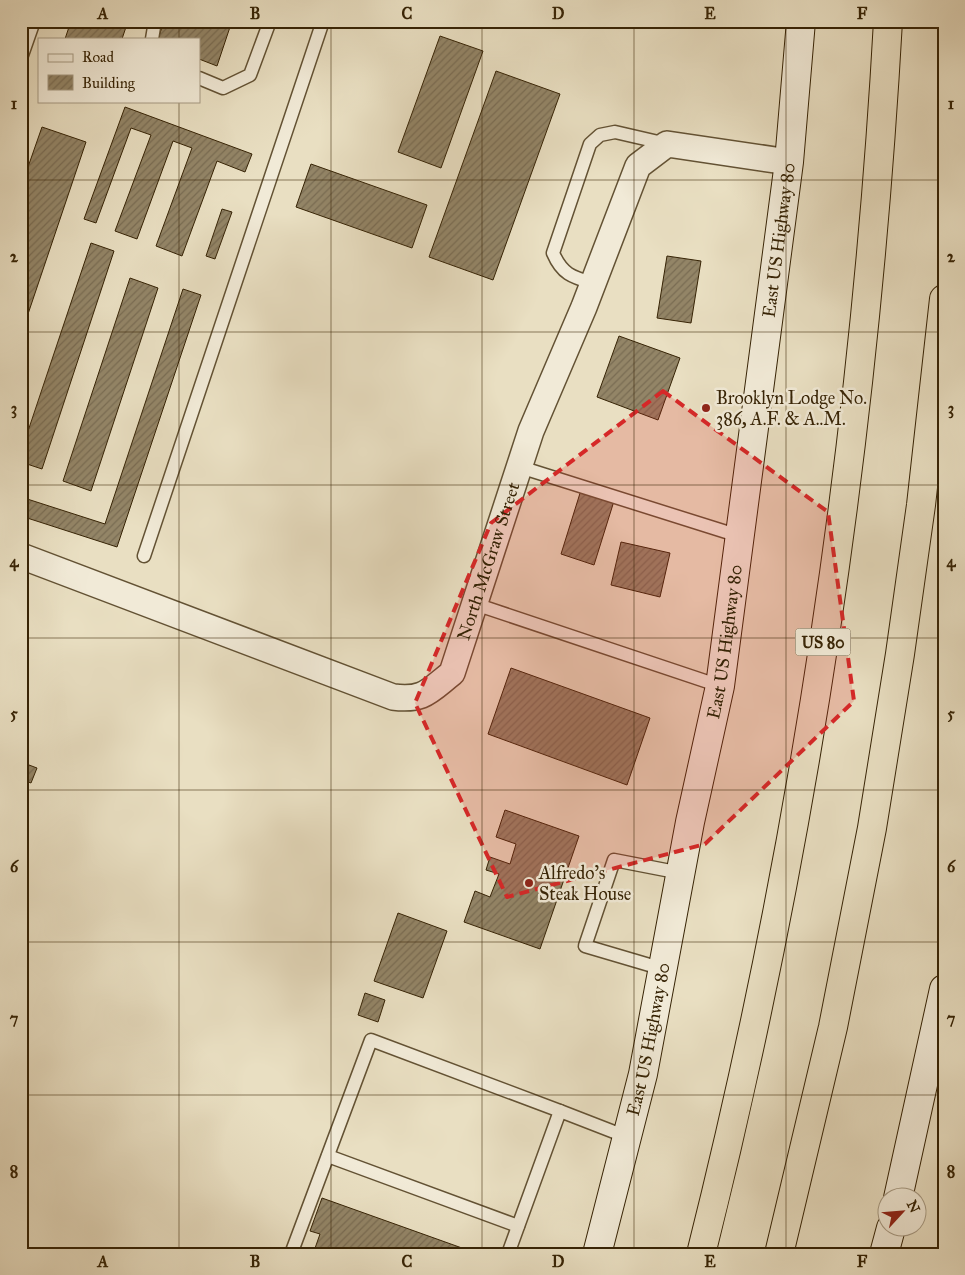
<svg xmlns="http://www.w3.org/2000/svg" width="965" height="1275" font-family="'IM FELL Great Primer',serif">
<defs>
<pattern id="building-hatch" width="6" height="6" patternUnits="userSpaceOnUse" patternTransform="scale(1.25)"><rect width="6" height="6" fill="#938567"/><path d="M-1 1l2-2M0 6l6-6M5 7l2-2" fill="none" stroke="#796c53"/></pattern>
</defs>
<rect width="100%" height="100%" fill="#e9dfc2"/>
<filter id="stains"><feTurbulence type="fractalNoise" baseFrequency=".004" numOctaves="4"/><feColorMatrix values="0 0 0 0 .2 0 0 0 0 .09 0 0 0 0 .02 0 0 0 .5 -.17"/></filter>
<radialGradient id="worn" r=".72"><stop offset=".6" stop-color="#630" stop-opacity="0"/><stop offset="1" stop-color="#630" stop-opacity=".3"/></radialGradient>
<g fill="url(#building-hatch)" stroke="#362305">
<path d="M71,21H128L122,39H65Z"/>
<path d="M164,21H232L217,66L199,59V39H158Z"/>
<path d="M440,36L483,51L441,168L398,152Z"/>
<path d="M496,71L560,94L493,280L429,257Z"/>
<path d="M125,107L252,154L245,172L217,161L182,256L156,246L192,148L173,141L137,239L115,231L151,135L131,128L96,223L84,219Z"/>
<path d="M42,127L86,142L27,317L21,315V187Z"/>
<path d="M311,164L427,205L412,248L296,207Z"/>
<path d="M222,209L232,212L215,259L206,256Z"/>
<path d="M91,243L114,251L42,469L21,462V452Z"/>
<path d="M667,256L701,261L691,323L657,318Z"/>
<path d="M130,278L158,288L91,491L63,481Z"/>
<path d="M183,289L201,295L117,547L21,516V497L105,524Z"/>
<path d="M619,336L680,358L658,420L597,397Z"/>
<path d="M581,490L614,501L594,565L561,554Z"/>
<path d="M621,542L670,553L660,597L611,585Z"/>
<path d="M511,668L650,718L627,785L488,734Z"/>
<path d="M21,762L37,768L31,783L21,779Z"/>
<path d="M505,810L579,836L540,949L464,922L475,891L490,897L499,874L486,870L490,857L510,864L516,844L496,837Z"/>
<path d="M398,913L447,931L423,998L374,981Z"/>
<path d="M365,993L385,1000L378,1022L358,1015Z"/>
<path d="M322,1198L462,1248L460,1254H313L320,1234L310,1231Z"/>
</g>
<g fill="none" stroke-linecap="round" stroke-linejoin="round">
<defs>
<g id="service">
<path d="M152,39L155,21"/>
<path d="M21,58L34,21"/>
<path d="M199,78L223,88L250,75L270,21"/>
<path d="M592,283C572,277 562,274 553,253L590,144L600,135L615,132L667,144"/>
<path d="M520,467L739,536"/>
<path d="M144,556L323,21"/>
<path d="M475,604L720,686"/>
<path d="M663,969L585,946L614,860L681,873"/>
<path d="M328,1156L518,1226"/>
<path d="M291,1254L371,1040L560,1111"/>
<path d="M508,1254L560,1111L627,1137"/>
</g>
<g id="minor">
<path id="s1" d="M21,556L393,697C424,701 429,691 452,673L531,431L584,307L638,166L667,144L789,162"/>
</g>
<g id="secondary">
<path d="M898,1198L944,989"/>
<path id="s2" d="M597,1254L643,1074L690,822L720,686L789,162L801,21"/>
<path d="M884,1254L891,1228"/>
</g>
<g id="motorway">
<path d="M701,1254C802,852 865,435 888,21"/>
<path d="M779,1254L833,1027L872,828L900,654L921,505L944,299"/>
</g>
</defs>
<use href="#service" stroke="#635234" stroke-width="15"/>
<use href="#minor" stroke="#635234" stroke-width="28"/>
<use href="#secondary" stroke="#362305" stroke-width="30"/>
<use href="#motorway" stroke="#362305" stroke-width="30"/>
<use href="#service" stroke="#f1ead7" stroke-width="12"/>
<use href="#minor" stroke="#f1ead7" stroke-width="25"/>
<use href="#secondary" stroke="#f1ead7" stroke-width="28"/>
<use href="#motorway" stroke="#e9dfc2" stroke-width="28"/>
</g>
<path fill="#d62828" fill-opacity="0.2" stroke="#d62828" stroke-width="4" stroke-dasharray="10 6" stroke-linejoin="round" d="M663,391L828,512L854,701L705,844L507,897L415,703L491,523Z"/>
<path fill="none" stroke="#362305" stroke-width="1" stroke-opacity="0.55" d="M179,21V39M331,21V1254M482,21V1254M634,21V1254M786,21V1254M179,101V1254M21,180H944M21,332H944M21,485H944M21,638H944M21,790H944M21,942H944M21,1095H944"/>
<g fill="#8f2418" stroke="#f1ead7" stroke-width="2">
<circle cx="706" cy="408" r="5"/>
<circle cx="529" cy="883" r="5"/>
</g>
<g text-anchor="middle" stroke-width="5" stroke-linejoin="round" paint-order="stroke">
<rect fill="#f1ead7" stroke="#6e5f44" stroke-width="1" x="795.5" y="628.5" width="55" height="27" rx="4"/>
<g font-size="16" font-weight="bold" fill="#362305">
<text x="823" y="648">US 80</text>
</g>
<g font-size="18" fill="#362305" stroke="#f1ead7">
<text dy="6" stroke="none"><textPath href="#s2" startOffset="1031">East US Highway 80</textPath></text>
<text dy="6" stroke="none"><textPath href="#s1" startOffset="582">North McGraw Street</textPath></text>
<text dy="6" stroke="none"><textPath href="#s2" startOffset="626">East US Highway 80</textPath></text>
<text dy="6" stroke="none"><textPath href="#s2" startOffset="221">East US Highway 80</textPath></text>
</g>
<g font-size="18" fill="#362305" stroke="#f1ead7" text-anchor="start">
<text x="716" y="404">Brooklyn Lodge No.<tspan x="716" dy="21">386, A.F. &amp; A..M.</tspan></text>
<text x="539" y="879">Alfredo's<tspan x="539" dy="21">Steak House</tspan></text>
</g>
</g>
<rect width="965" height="1275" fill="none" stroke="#e9dfc2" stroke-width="55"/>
<rect x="38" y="38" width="162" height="65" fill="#f1ead7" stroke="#a69a83"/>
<rect x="48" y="54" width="25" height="8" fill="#f1ead7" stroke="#a69a83"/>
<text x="82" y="62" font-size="15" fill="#362305">Road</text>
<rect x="48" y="75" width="25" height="15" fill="url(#building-hatch)" stroke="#a69a83"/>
<text x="82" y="88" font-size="15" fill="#362305">Building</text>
<g transform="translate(902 1212) rotate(64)"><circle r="24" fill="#f1ead7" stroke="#a69a83"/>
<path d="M0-4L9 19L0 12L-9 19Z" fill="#8f2418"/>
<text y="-8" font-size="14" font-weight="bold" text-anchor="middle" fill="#362305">N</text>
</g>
<rect x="28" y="28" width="910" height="1220" fill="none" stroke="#362305" stroke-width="2"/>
<g font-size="16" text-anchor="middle" font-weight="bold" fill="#362305">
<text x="103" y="19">A</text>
<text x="255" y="19">B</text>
<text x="407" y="19">C</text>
<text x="558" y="19">D</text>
<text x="710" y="19">E</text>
<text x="862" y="19">F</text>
<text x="14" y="109">1</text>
<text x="951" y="109">1</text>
<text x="14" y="262">2</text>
<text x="951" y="262">2</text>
<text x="14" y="414">3</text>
<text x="951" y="414">3</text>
<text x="14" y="567">4</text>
<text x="951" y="567">4</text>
<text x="14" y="719">5</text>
<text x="951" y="719">5</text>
<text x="14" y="872">6</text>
<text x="951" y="872">6</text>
<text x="14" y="1024">7</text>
<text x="951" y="1024">7</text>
<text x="14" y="1177">8</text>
<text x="951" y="1177">8</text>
<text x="103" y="1267">A</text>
<text x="255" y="1267">B</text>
<text x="407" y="1267">C</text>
<text x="558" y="1267">D</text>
<text x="710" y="1267">E</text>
<text x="862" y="1267">F</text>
</g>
<rect width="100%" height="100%" filter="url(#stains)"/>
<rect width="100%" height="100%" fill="url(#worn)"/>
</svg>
